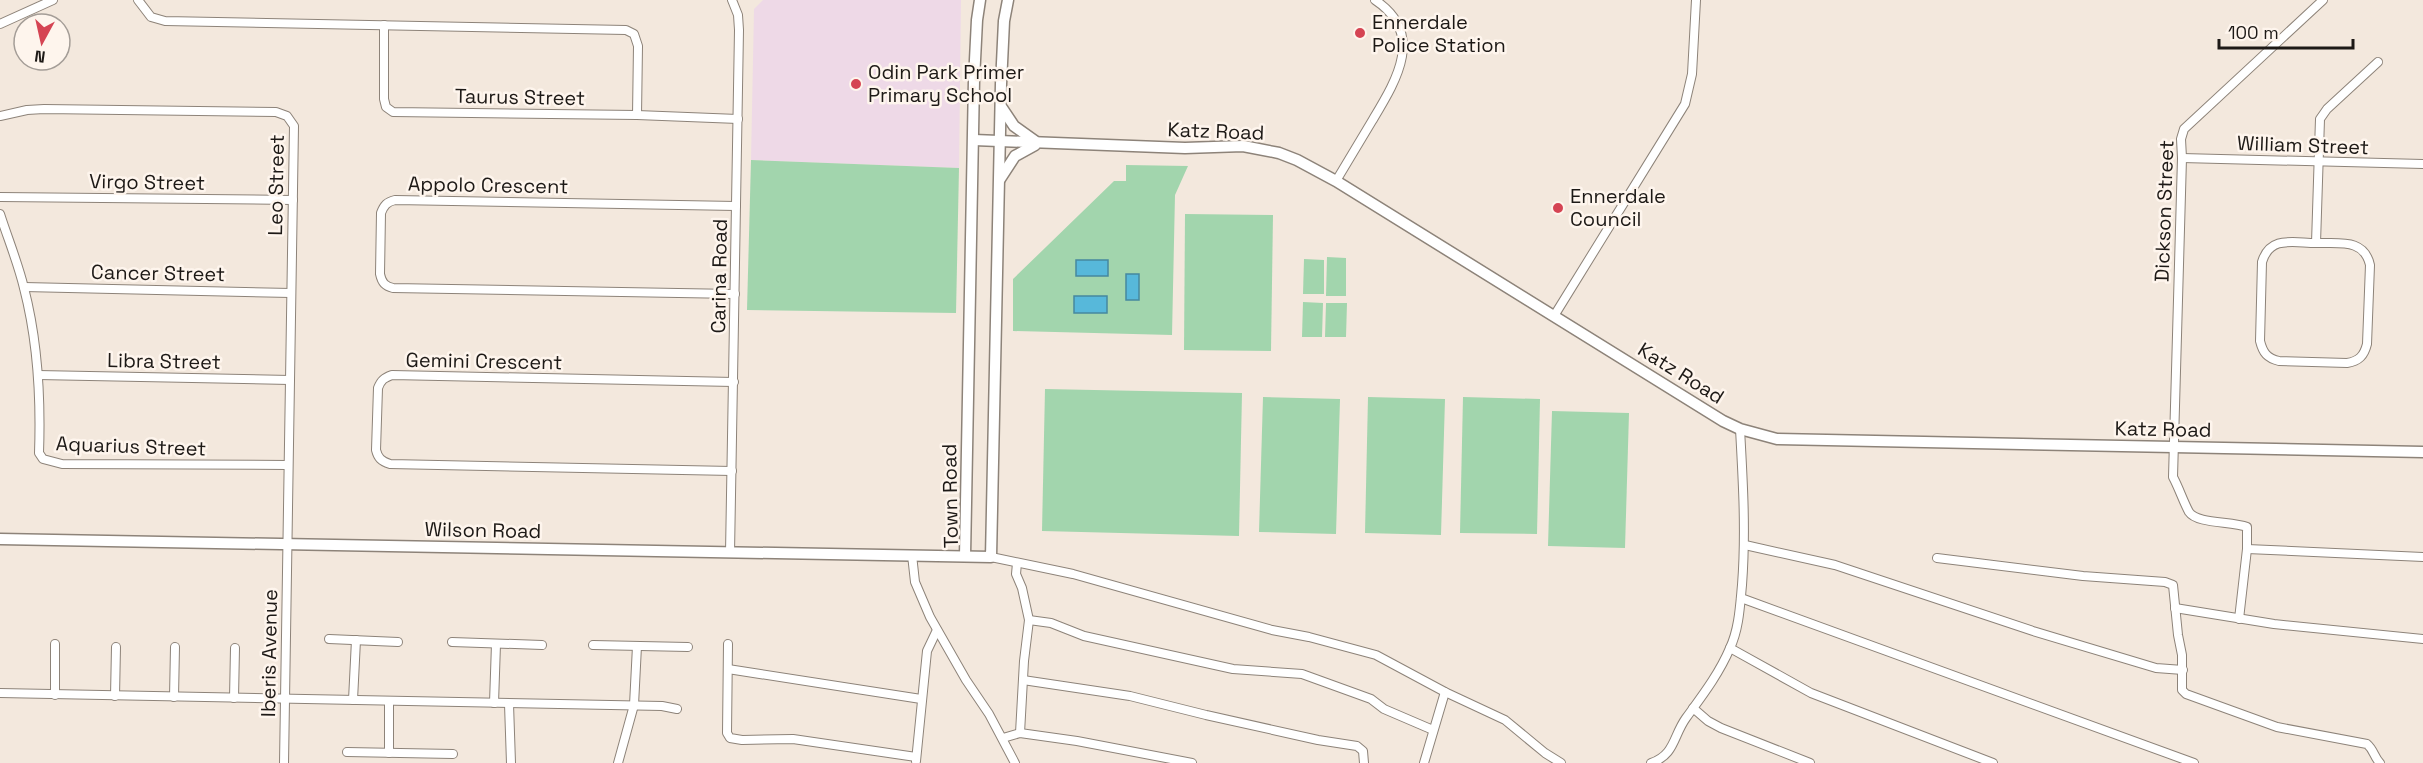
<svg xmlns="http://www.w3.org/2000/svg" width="2423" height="763" font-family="'Space Grotesk',sans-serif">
<rect width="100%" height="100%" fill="#f3e8dd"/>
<path fill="#eed9e7" d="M763,0H961L959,168L751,160L754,9Z"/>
<g fill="#a2d5ad">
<path d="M751,160L959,168L956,313L747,310Z"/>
<path d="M1126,165L1188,166L1175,195L1172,335L1013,331V279L1114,181H1126Z"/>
<path d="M1185,214L1273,215L1271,351L1184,350Z"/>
<path d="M1327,257L1346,258V296H1326Z"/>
<path d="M1304,259L1324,260V294H1303Z"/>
<path d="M1303,302L1323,303L1322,337H1302Z"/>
<path d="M1326,303H1347L1346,337H1325Z"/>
<path d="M1045,389L1242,393L1239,536L1042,531Z"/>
<path d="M1263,397L1340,399L1336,534L1259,532Z"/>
<path d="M1368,397L1445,399L1441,535L1365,533Z"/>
<path d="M1463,397L1540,399L1537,534L1460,533Z"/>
<path d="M1552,411L1629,413L1625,548L1548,546Z"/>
</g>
<g fill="#57b8da" stroke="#46889f" stroke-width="1.5">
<rect x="1076" y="260" width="32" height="16"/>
<rect x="1126" y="274" width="13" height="26"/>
<rect x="1074" y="296" width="33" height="17"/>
</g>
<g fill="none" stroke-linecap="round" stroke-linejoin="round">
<defs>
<g id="minor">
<path d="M138,0L151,17L165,21L626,30L634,34L638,46L637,115"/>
<path d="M0,24L53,0"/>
<path d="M384,25V99L386,107L393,112L637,115L738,119"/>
<path d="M0,116L27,110L44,109L276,112L287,116L294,126L284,763"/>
<path d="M2182,158L2423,164"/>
<path d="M1336,181C1348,161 1360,141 1372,121C1396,81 1426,34 1375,0"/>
<path d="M0,197L293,200"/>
<path d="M0,214C8,239 18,263 24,288C38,342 41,397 39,453L43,459L62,464L288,465"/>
<path d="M2316,243C2339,244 2364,238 2370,265L2367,344C2364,356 2359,361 2347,363L2279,361C2267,358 2263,353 2260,341L2262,262C2270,235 2294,243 2316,243L2320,119L2327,109L2378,62"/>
<path d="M24,287L291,293"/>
<path d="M735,294L393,288C385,286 382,283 380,274L381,213C384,205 387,202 395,200L736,206"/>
<path d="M1554,316L1685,104L1692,74L1696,0"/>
<path d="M38,375L290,380"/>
<path d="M732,471L390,464C381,461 378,458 376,450L378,388C381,380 384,378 392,375L734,382"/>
<path d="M1745,545L1835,565L2033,631L2156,668L2183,670"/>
<path d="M2247,549L2423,557"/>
<path d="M730,553L739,30L738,15L732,0"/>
<path d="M912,555L915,582L930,617L966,680L989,714L1015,763"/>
<path d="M991,557L1073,574L1272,630L1309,637L1376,655L1445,692L1505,720L1545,753L1561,763"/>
<path d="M1937,558L2083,576L2165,582L2173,585L2178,635L2182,655V690L2186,694L2277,727L2367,744C2374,750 2374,757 2380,763"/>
<path d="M1017,563L1016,574L1022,588L1029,620L1024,661L1020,733"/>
<path d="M1741,598L2194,763"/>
<path d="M2175,608L2274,624L2423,639"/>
<path d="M2239,619L2247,549V527C2232,521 2197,524 2189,512C2183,501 2179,488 2173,477L2182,158L2181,139L2184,129L2323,0"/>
<path d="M1029,620L1051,623L1084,636L1233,669L1302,674L1371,699L1384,709L1433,730"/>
<path d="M329,639L398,642"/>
<path d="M452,642L542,645"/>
<path d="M728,644L727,733L730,738L742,740L793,739L916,757"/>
<path d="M593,645L688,647"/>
<path d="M1730,648L1811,693L1993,763"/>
<path d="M728,669L921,699"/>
<path d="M1023,680L1130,696L1206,715L1318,740L1357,746L1363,751L1364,763"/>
<path d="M0,693L662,706L677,709"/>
<path d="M55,695V644"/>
<path d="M115,696L116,647"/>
<path d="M174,697L175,647"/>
<path d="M234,698L235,648"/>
<path d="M353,700L356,640"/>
<path d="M389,701V753"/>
<path d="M494,703L496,644"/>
<path d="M509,704L511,763"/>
<path d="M1693,708L1708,721L1721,728L1810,763"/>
<path d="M1003,738L1020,733L1077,741L1192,763"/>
<path d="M347,752L453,754"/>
<path d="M916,761L927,651L937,630"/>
<path d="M618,763L634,705L637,646"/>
<path d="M1424,763L1445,692"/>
<path d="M1651,763C1675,755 1673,736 1686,718C1702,696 1719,674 1730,648C1739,629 1740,606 1742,585C1746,533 1743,482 1740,429"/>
</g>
<g id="tertiary">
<path d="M1002,108L1014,126L1035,141"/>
<path d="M974,140L1185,148L1243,146L1279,153L1297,160L1336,181L1723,421L1740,429L1777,439L2423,452"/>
<path d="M1000,179L1015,156L1035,145"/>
<path d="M0,539L991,557L1001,84L1004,21L1008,0"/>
<path d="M965,556L974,80L977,20L980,0"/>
</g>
</defs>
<use href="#minor" stroke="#8d8379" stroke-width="10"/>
<use href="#tertiary" stroke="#8d8379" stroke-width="13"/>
<use href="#minor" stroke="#fff" stroke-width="8"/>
<use href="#tertiary" stroke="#fff" stroke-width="10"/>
</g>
<g fill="#d54453" stroke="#fef5ed" stroke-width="2">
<circle cx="1360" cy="33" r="6"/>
<circle cx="856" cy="84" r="6"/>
<circle cx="1558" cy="208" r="6"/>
</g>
<g text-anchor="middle" stroke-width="5" stroke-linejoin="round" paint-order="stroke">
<g font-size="20" fill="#1d1916" stroke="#fef5ed" text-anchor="start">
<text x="1372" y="29">Ennerdale<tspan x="1372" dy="23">Police Station</tspan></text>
<text x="868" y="79">Odin Park Primer<tspan x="868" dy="23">Primary School</tspan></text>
<text x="1570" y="203">Ennerdale<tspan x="1570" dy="23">Council</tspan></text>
</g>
<g font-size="20" fill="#1d1916" stroke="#fef5ed">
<text transform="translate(520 97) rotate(1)" y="7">Taurus Street</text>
<text transform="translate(1216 131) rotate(2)" y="7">Katz Road</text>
<text transform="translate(2303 145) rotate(2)" y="7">William Street</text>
<text transform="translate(147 182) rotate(1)" y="7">Virgo Street</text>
<text transform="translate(276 185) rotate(-89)" y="7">Leo Street</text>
<text transform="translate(488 185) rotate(1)" y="7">Appolo Crescent</text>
<text transform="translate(2164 211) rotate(-88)" y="7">Dickson Street</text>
<text transform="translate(158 273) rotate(1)" y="7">Cancer Street</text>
<text transform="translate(719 276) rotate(-89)" y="7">Carina Road</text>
<text transform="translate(164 361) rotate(1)" y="7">Libra Street</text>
<text transform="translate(484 361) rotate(1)" y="7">Gemini Crescent</text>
<text transform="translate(1681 373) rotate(32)" y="7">Katz Road</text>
<text transform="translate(2163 429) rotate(1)" y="7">Katz Road</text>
<text transform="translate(131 446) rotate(2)" y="7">Aquarius Street</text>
<text transform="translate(950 496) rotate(-91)" y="7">Town Road</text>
<text transform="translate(483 530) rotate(1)" y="7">Wilson Road</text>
<text transform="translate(269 653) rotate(-89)" y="7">Iberis Avenue</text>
</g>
</g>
<g transform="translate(42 42) rotate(188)"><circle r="28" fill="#fef5ed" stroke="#a49d97" stroke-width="1.5"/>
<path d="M0-4.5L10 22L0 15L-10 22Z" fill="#d54453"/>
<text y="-9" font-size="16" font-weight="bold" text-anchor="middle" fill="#1d1916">N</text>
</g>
<path d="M2219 39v9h134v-9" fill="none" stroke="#1d1916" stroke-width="3"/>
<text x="2228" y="39" font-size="18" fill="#1d1916" stroke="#fef5ed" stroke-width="4.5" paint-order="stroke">100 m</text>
</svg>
